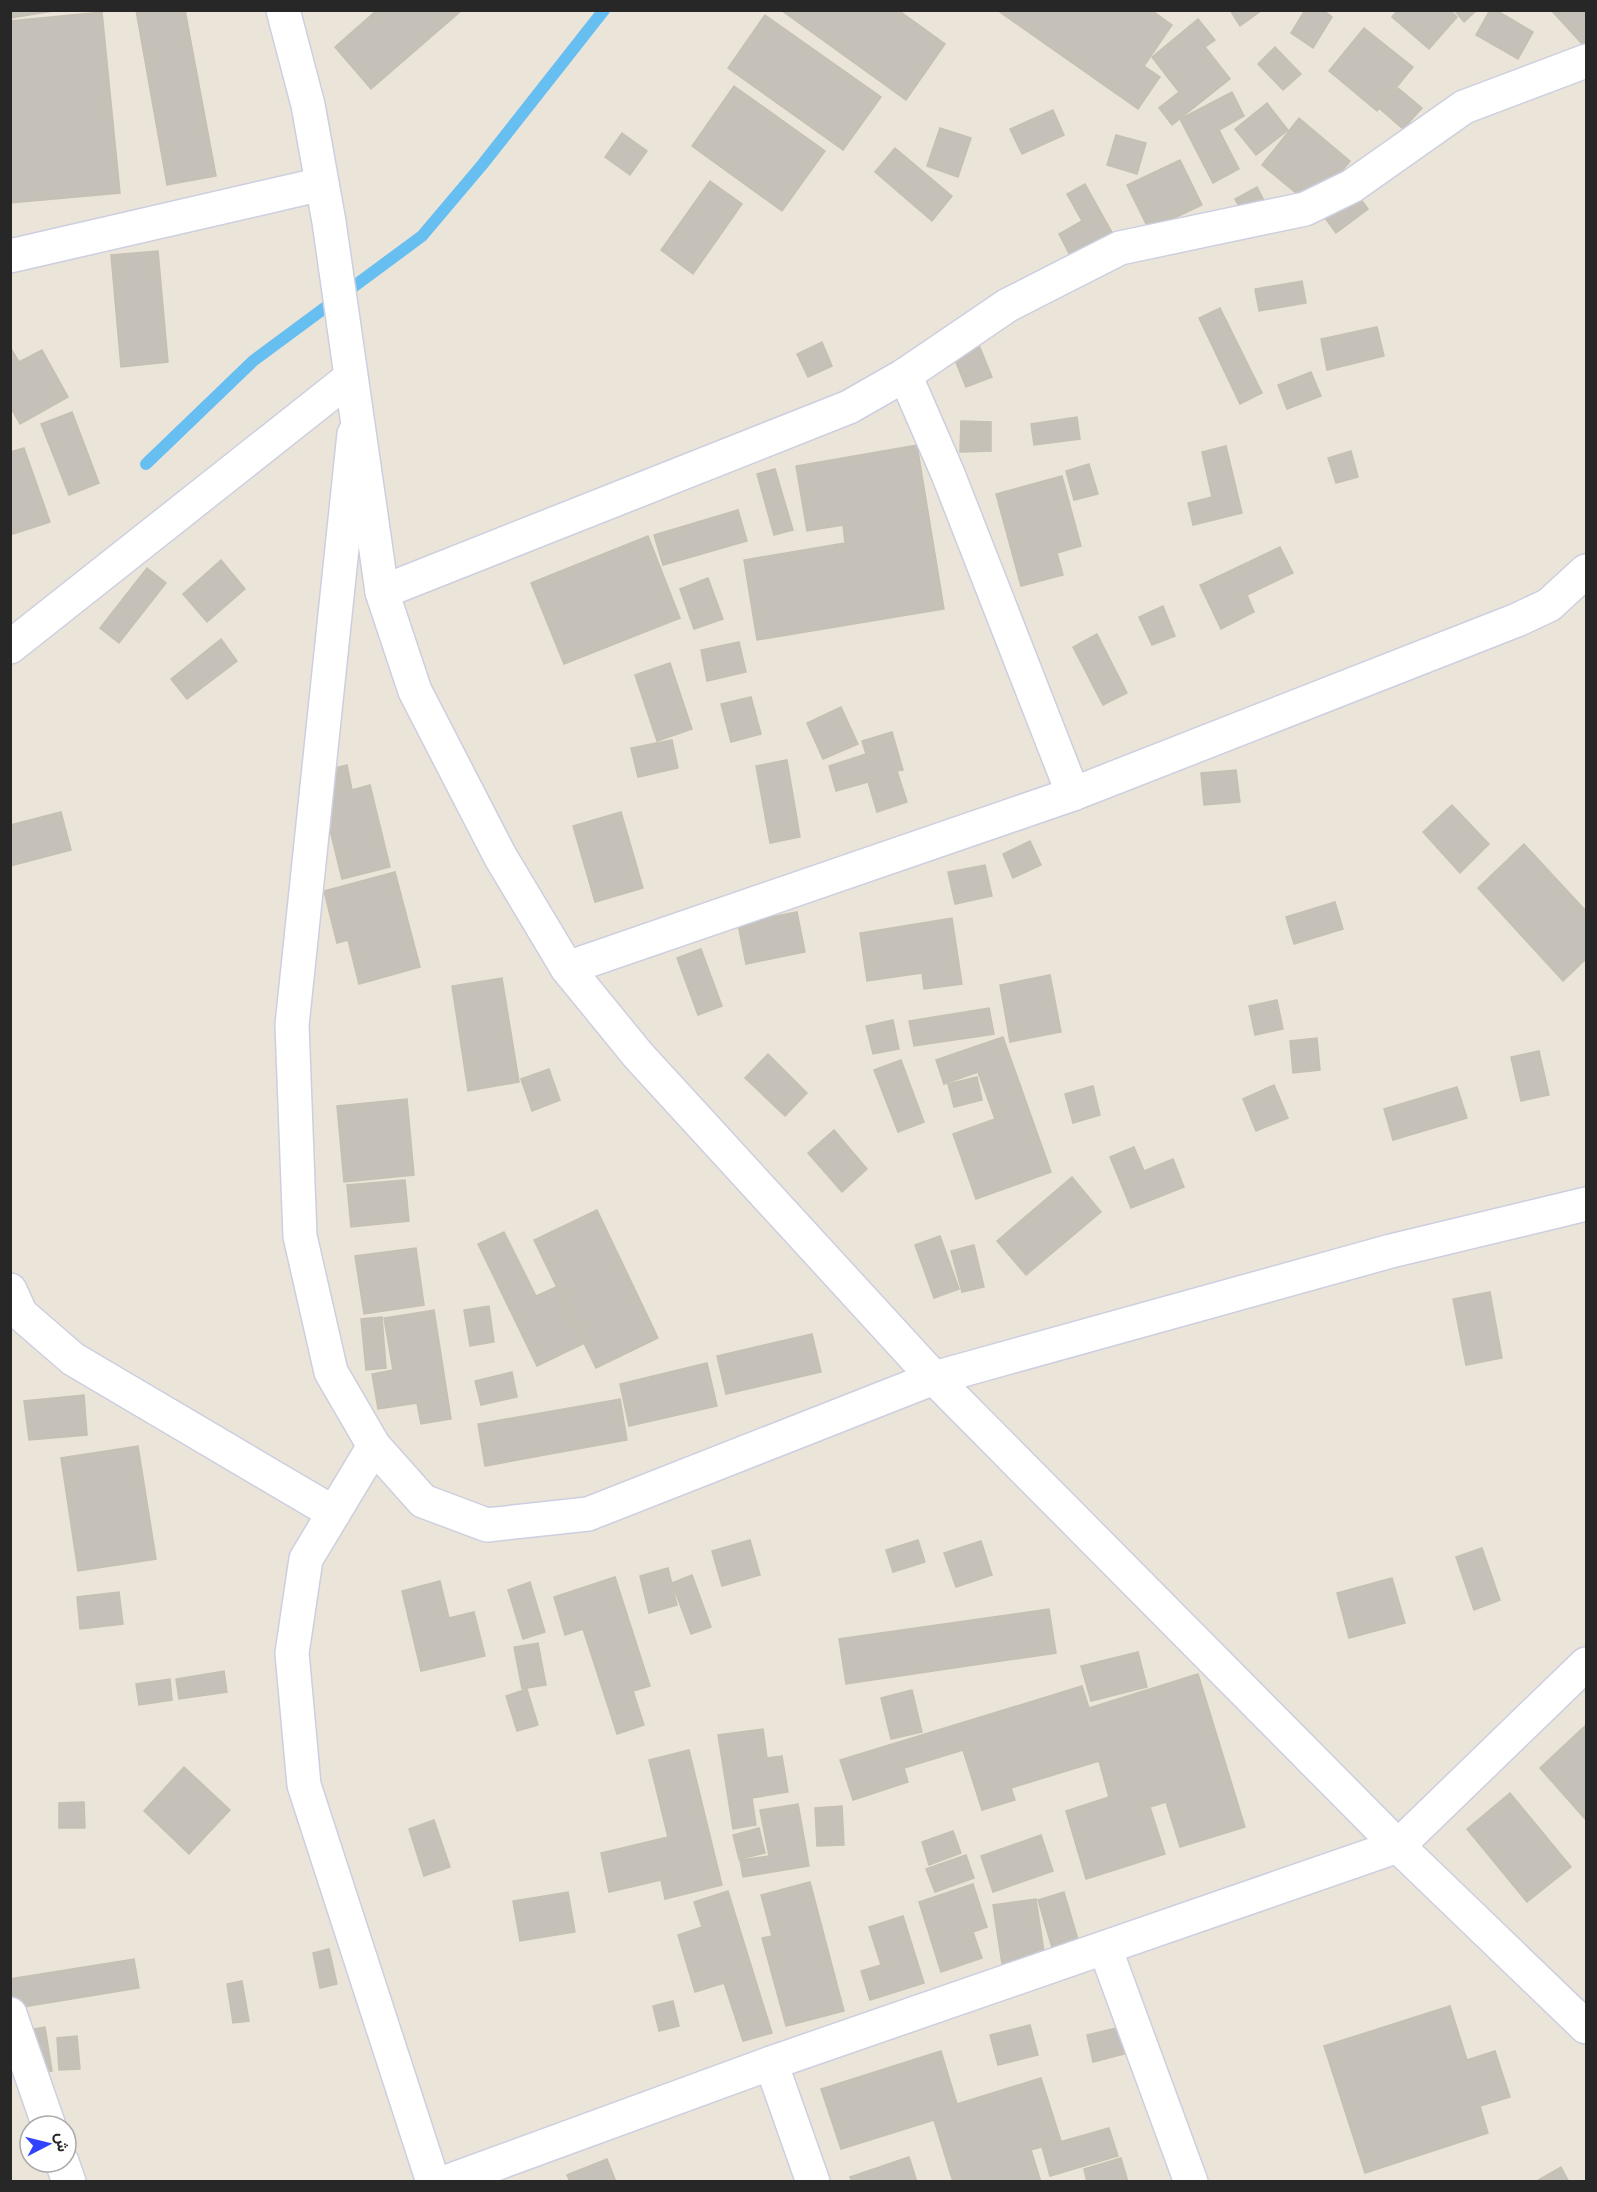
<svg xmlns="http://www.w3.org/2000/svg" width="1597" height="2192" font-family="'PT Sans Narrow',Vazirmatn,sans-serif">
<rect width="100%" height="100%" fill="#ebe4d8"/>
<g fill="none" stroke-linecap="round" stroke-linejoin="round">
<path stroke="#66bef1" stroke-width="12" d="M146,464L253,361L422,236L482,165L604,10"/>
</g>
<g fill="#c6c1b8" stroke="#c5c0b2" stroke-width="1.5">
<path d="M10,10H59L10,18Z"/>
<path d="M136,10H185L216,176L167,185Z"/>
<path d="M377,10H462L371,89L335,47Z"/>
<path d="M781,10H898L945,44L906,100Z"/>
<path d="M997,10H1151L1172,25L1144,66L1160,77L1138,109Z"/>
<path d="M1230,10H1262L1240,26Z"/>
<path d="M1305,10H1323L1332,17L1313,48L1291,33Z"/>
<path d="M1398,10H1450L1457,17L1429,49L1392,17Z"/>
<path d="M1454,10H1477L1464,22Z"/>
<path d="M1490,10H1496L1533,32L1518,59L1476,35Z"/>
<path d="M1551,10H1586V48Z"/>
<path d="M102,12L120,193L10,203V21Z"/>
<path d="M765,15L881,97L843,150L728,68Z"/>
<path d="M1198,19L1215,40L1205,47L1230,79L1172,125L1159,108L1179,92L1152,57Z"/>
<path d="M1364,28L1413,67L1377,111L1329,71Z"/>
<path d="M1275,47L1301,74L1283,90L1258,64Z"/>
<path d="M734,86L825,151L782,211L692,146Z"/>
<path d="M1398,88L1422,108L1403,129L1380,109Z"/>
<path d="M1232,92L1244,116L1219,130L1239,169L1213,183L1180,119Z"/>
<path d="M1267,103L1288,130L1256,155L1235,129Z"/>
<path d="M1053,110L1064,135L1022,154L1010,129Z"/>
<path d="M1299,118L1350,161L1313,207L1262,165Z"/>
<path d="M940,128L971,138L958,177L927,166Z"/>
<path d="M622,133L647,151L630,175L605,157Z"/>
<path d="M1116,135L1146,143L1137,174L1107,165Z"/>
<path d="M895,148L952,196L932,221L875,172Z"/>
<path d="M1180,160L1202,205L1149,230L1127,185Z"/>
<path d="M710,181L742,204L693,274L661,250Z"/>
<path d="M1085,184L1114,236L1072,259L1059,234L1082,221L1067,194Z"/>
<path d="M1257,187L1277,225L1255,236L1235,199Z"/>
<path d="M1357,194L1368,209L1336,233L1325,218Z"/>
<path d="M158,251L168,362L121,367L111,255Z"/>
<path d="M1302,281L1306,303L1259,311L1255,289Z"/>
<path d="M1220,308L1262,393L1240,404L1199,318Z"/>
<path d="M1377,327L1384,356L1327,370L1321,339Z"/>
<path d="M972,328L992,377L966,387L946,338Z"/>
<path d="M822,342L832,366L808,377L797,354Z"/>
<path d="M10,347L19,362L42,350L68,397L20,424L10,406Z"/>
<path d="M1311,372L1321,396L1287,409L1278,385Z"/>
<path d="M72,412L99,483L69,495L41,424Z"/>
<path d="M1077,417L1080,439L1034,445L1031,424Z"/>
<path d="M961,421L991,422V451L960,452Z"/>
<path d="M917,445L944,609L757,640L744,560L845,543L843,525L807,531L796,466Z"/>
<path d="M1226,446L1242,513L1193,525L1188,503L1212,497L1202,452Z"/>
<path d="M24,448L50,522L10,535V452Z"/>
<path d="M1351,451L1358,477L1336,483L1328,458Z"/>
<path d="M1089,464L1098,494L1074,500L1066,471Z"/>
<path d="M775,469L793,530L774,535L757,474Z"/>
<path d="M1062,476L1081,546L1057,553L1063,575L1021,586L996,494Z"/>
<path d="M738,510L747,541L663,565L654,535Z"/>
<path d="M648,536L680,618L564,664L531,583Z"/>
<path d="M1280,547L1293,573L1247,595L1254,612L1221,629L1200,585Z"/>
<path d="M221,560L245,589L207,622L183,594Z"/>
<path d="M147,568L166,583L119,643L100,628Z"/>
<path d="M708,578L723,619L694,629L680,589Z"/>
<path d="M1163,606L1175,636L1152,645L1139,617Z"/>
<path d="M1097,634L1127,693L1103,705L1073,647Z"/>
<path d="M221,639L237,661L187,699L171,679Z"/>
<path d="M739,642L746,672L707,681L701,650Z"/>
<path d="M670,663L692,729L657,741L635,675Z"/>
<path d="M751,697L761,734L731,742L721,704Z"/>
<path d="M841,707L858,744L823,759L807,723Z"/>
<path d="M892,732L903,770L897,771L907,802L877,812L868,782L836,791L829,766L866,754L862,741Z"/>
<path d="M672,740L678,768L638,777L631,748Z"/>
<path d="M787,760L800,837L770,843L756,766Z"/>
<path d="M347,765L352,790L370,785L390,867L342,879L316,773Z"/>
<path d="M1236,770L1240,802L1204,805L1201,773Z"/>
<path d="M1452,805L1489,844L1460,873L1423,832Z"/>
<path d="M61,812L71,850L10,866V825Z"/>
<path d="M621,812L643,888L595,902L573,826Z"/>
<path d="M1030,841L1041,865L1013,878L1003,854Z"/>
<path d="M1524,844L1586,911V959L1563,981L1478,888Z"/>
<path d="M985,865L992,896L955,904L948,872Z"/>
<path d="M395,872L420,967L359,984L348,940L337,943L324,891Z"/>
<path d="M1335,902L1343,929L1294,944L1286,917Z"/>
<path d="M797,912L805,952L746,964L738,924Z"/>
<path d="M952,918L962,984L924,989L922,973L867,981L860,933Z"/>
<path d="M701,949L722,1006L698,1015L677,958Z"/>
<path d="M1050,975L1061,1032L1010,1042L1000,985Z"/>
<path d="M502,978L519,1082L468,1091L452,986Z"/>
<path d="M1277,1000L1283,1029L1255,1035L1249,1006Z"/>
<path d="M989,1008L994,1034L914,1046L909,1021Z"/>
<path d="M893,1020L899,1049L873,1054L866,1026Z"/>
<path d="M1003,1037L1051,1172L976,1199L953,1134L995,1119L978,1072L944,1084L936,1060Z"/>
<path d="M1317,1038L1320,1070L1293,1073L1290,1041Z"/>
<path d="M1539,1051L1549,1095L1521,1101L1511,1057Z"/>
<path d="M768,1054L807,1093L785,1116L745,1078Z"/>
<path d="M901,1060L924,1122L898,1132L874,1070Z"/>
<path d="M549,1069L560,1100L532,1111L521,1079Z"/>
<path d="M977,1077L982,1100L954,1107L948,1084Z"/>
<path d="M1274,1085L1288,1118L1256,1131L1243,1099Z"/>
<path d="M1093,1086L1100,1115L1073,1123L1065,1094Z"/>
<path d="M1457,1087L1467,1118L1393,1140L1384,1109Z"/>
<path d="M407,1099L414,1175L344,1182L337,1106Z"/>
<path d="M834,1130L867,1169L842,1192L808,1153Z"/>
<path d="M1134,1147L1144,1171L1173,1159L1184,1187L1131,1208L1110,1157Z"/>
<path d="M1072,1177L1101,1212L1026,1275L997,1241Z"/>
<path d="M405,1180L409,1221L351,1227L347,1185Z"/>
<path d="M597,1210L658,1338L596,1368L534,1240Z"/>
<path d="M504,1232L536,1296L556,1287L583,1344L537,1366L478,1244Z"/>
<path d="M940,1236L959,1289L934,1298L915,1245Z"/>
<path d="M974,1245L984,1287L962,1292L951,1251Z"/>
<path d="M416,1248L424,1305L364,1314L355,1256Z"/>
<path d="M1490,1292L1502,1358L1466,1365L1453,1299Z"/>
<path d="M489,1306L494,1342L470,1346L464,1310Z"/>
<path d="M434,1310L451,1419L421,1424L417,1403L378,1409L372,1374L393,1370L384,1318Z"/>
<path d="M382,1317L386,1368L366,1370L361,1319Z"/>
<path d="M812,1334L821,1372L726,1394L717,1356Z"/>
<path d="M707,1363L717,1406L629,1426L620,1384Z"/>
<path d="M512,1372L517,1397L481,1405L475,1381Z"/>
<path d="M84,1395L87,1435L29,1440L24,1401Z"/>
<path d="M620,1399L627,1440L485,1466L478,1424Z"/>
<path d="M138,1446L156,1559L78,1571L61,1458Z"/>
<path d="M750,1540L760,1575L722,1586L712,1551Z"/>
<path d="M918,1540L925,1562L893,1572L886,1550Z"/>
<path d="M981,1541L992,1575L956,1587L944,1553Z"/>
<path d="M1482,1548L1500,1600L1474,1610L1456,1557Z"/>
<path d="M668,1568L677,1605L649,1613L640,1576Z"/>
<path d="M692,1575L711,1627L691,1634L672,1583Z"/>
<path d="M615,1577L650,1686L633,1691L644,1725L617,1734L583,1629L565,1635L554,1597Z"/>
<path d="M1392,1578L1405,1623L1349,1638L1337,1593Z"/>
<path d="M440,1581L449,1618L474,1612L485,1656L421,1671L402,1591Z"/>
<path d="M530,1582L545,1632L523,1639L508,1590Z"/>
<path d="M119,1592L123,1624L80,1629L77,1597Z"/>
<path d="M1049,1609L1056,1653L846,1684L839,1639Z"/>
<path d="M538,1643L546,1685L522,1689L514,1647Z"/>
<path d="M1138,1652L1147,1687L1091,1701L1081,1666Z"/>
<path d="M224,1671L227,1692L179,1699L176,1679Z"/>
<path d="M1198,1674L1245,1827L1180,1847L1166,1802L1150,1807L1165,1854L1086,1879L1066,1811L1109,1797L1099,1761L1011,1788L1015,1800L982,1810L963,1750L904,1768L908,1782L853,1800L840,1760L1082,1686L1089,1708Z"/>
<path d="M170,1679L172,1700L139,1705L136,1684Z"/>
<path d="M527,1689L538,1725L517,1731L506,1696Z"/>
<path d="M912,1690L922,1732L891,1739L881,1698Z"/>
<path d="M1586,1725V1820L1540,1768Z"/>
<path d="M763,1729L767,1758L782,1756L788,1792L752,1798L756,1825L733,1829L718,1735Z"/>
<path d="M689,1750L722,1885L665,1899L661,1880L609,1892L601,1853L668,1837L649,1760Z"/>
<path d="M184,1767L230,1810L189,1854L144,1811Z"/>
<path d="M1510,1793L1571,1867L1527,1902L1467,1829Z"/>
<path d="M84,1802L85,1828H59V1803Z"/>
<path d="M798,1804L809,1866L743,1877L740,1860L769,1856L760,1810Z"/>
<path d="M842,1806L844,1845L817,1846L815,1808Z"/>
<path d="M434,1820L450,1867L424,1876L409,1829Z"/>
<path d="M759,1828L765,1853L739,1859L733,1835Z"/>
<path d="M953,1831L961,1853L929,1865L922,1842Z"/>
<path d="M1041,1835L1053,1871L993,1892L981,1856Z"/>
<path d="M966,1855L974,1878L935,1892L926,1869Z"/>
<path d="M810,1882L844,2011L786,2026L762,1938L772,1936L761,1895Z"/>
<path d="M973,1884L987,1927L973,1932L982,1958L941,1972L919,1902Z"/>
<path d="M728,1891L772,2033L743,2041L724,1983L695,1992L678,1935L702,1927L694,1902Z"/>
<path d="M568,1892L575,1932L520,1941L513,1901Z"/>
<path d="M1064,1892L1079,1943L1053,1951L1038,1900Z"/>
<path d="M1036,1899L1045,1958L1002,1964L993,1905Z"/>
<path d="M903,1916L924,1983L870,2000L861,1971L881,1965L869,1927Z"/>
<path d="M329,1949L337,1984L320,1988L313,1953Z"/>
<path d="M134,1959L139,1988L10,2009V1979Z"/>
<path d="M242,1981L249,2021L233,2023L227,1984Z"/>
<path d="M673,2001L679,2026L659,2031L653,2006Z"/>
<path d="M1450,2006L1467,2060L1495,2051L1510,2097L1480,2106L1488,2133L1365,2173L1324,2046Z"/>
<path d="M1030,2025L1038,2055L998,2065L990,2035Z"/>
<path d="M45,2027L52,2071L19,2077L11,2033Z"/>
<path d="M1121,2027L1128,2053L1093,2062L1087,2035Z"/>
<path d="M77,2036L80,2069L59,2070L57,2038Z"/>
<path d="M941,2051L957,2104L1041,2078L1061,2141L1031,2150L1041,2182H953L934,2120L841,2149L821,2089Z"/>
<path d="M1109,2128L1118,2156L1050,2176L1042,2147Z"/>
<path d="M909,2157L917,2182H852L850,2177Z"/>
<path d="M1121,2158L1128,2182H1087L1084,2169Z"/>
<path d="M607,2159L616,2182H570L567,2175Z"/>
<path d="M1561,2167L1569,2182H1535Z"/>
</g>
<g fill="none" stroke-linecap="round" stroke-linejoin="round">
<defs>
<g id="minor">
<path d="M10,256L322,184"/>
<path d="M905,375L948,474L1073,794"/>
<path d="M382,592L849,407L905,375L1008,305L1120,248L1305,209L1352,186L1464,107L1586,61"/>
<path d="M10,647L350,378"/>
<path d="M567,968L1073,794L1517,620L1549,605L1586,571"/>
<path d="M10,1290L21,1314L73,1359L334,1513"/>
<path d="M374,1446L306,1559L292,1653L304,1785L433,2182"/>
<path d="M1105,1948L1191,2182"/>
<path d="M10,2014L49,2126"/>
<path d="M771,2063L813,2182"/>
<path d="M62,2162L69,2182"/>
<path d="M446,2182L771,2063L1398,1846L1586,1664"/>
</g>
<path id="tertiary" d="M354,434L292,1025L300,1236L331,1372L374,1446L423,1501L487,1525L588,1514L934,1378L1398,1846L1586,2027"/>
<path id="secondary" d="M283,10L308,105L329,222L382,592L415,691L500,856L567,968L638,1055L934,1378L1391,1251L1586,1204"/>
</defs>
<use href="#minor" stroke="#cdcfe1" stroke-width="36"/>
<use href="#tertiary" stroke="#cdcfe1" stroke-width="36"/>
<use href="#secondary" stroke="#cdcfe1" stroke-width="36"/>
<use href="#minor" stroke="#fff" stroke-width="33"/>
<use href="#tertiary" stroke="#fff" stroke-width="33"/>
<use href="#secondary" stroke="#fff" stroke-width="33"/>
</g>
<rect width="1597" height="2192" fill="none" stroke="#272727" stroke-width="24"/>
<g transform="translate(48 2144) rotate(83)"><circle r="28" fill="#ffffff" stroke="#a9a9a9" stroke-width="1.5"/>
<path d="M0-4.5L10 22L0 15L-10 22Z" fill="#3142fe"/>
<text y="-9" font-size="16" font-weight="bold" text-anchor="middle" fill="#272727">ش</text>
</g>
</svg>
